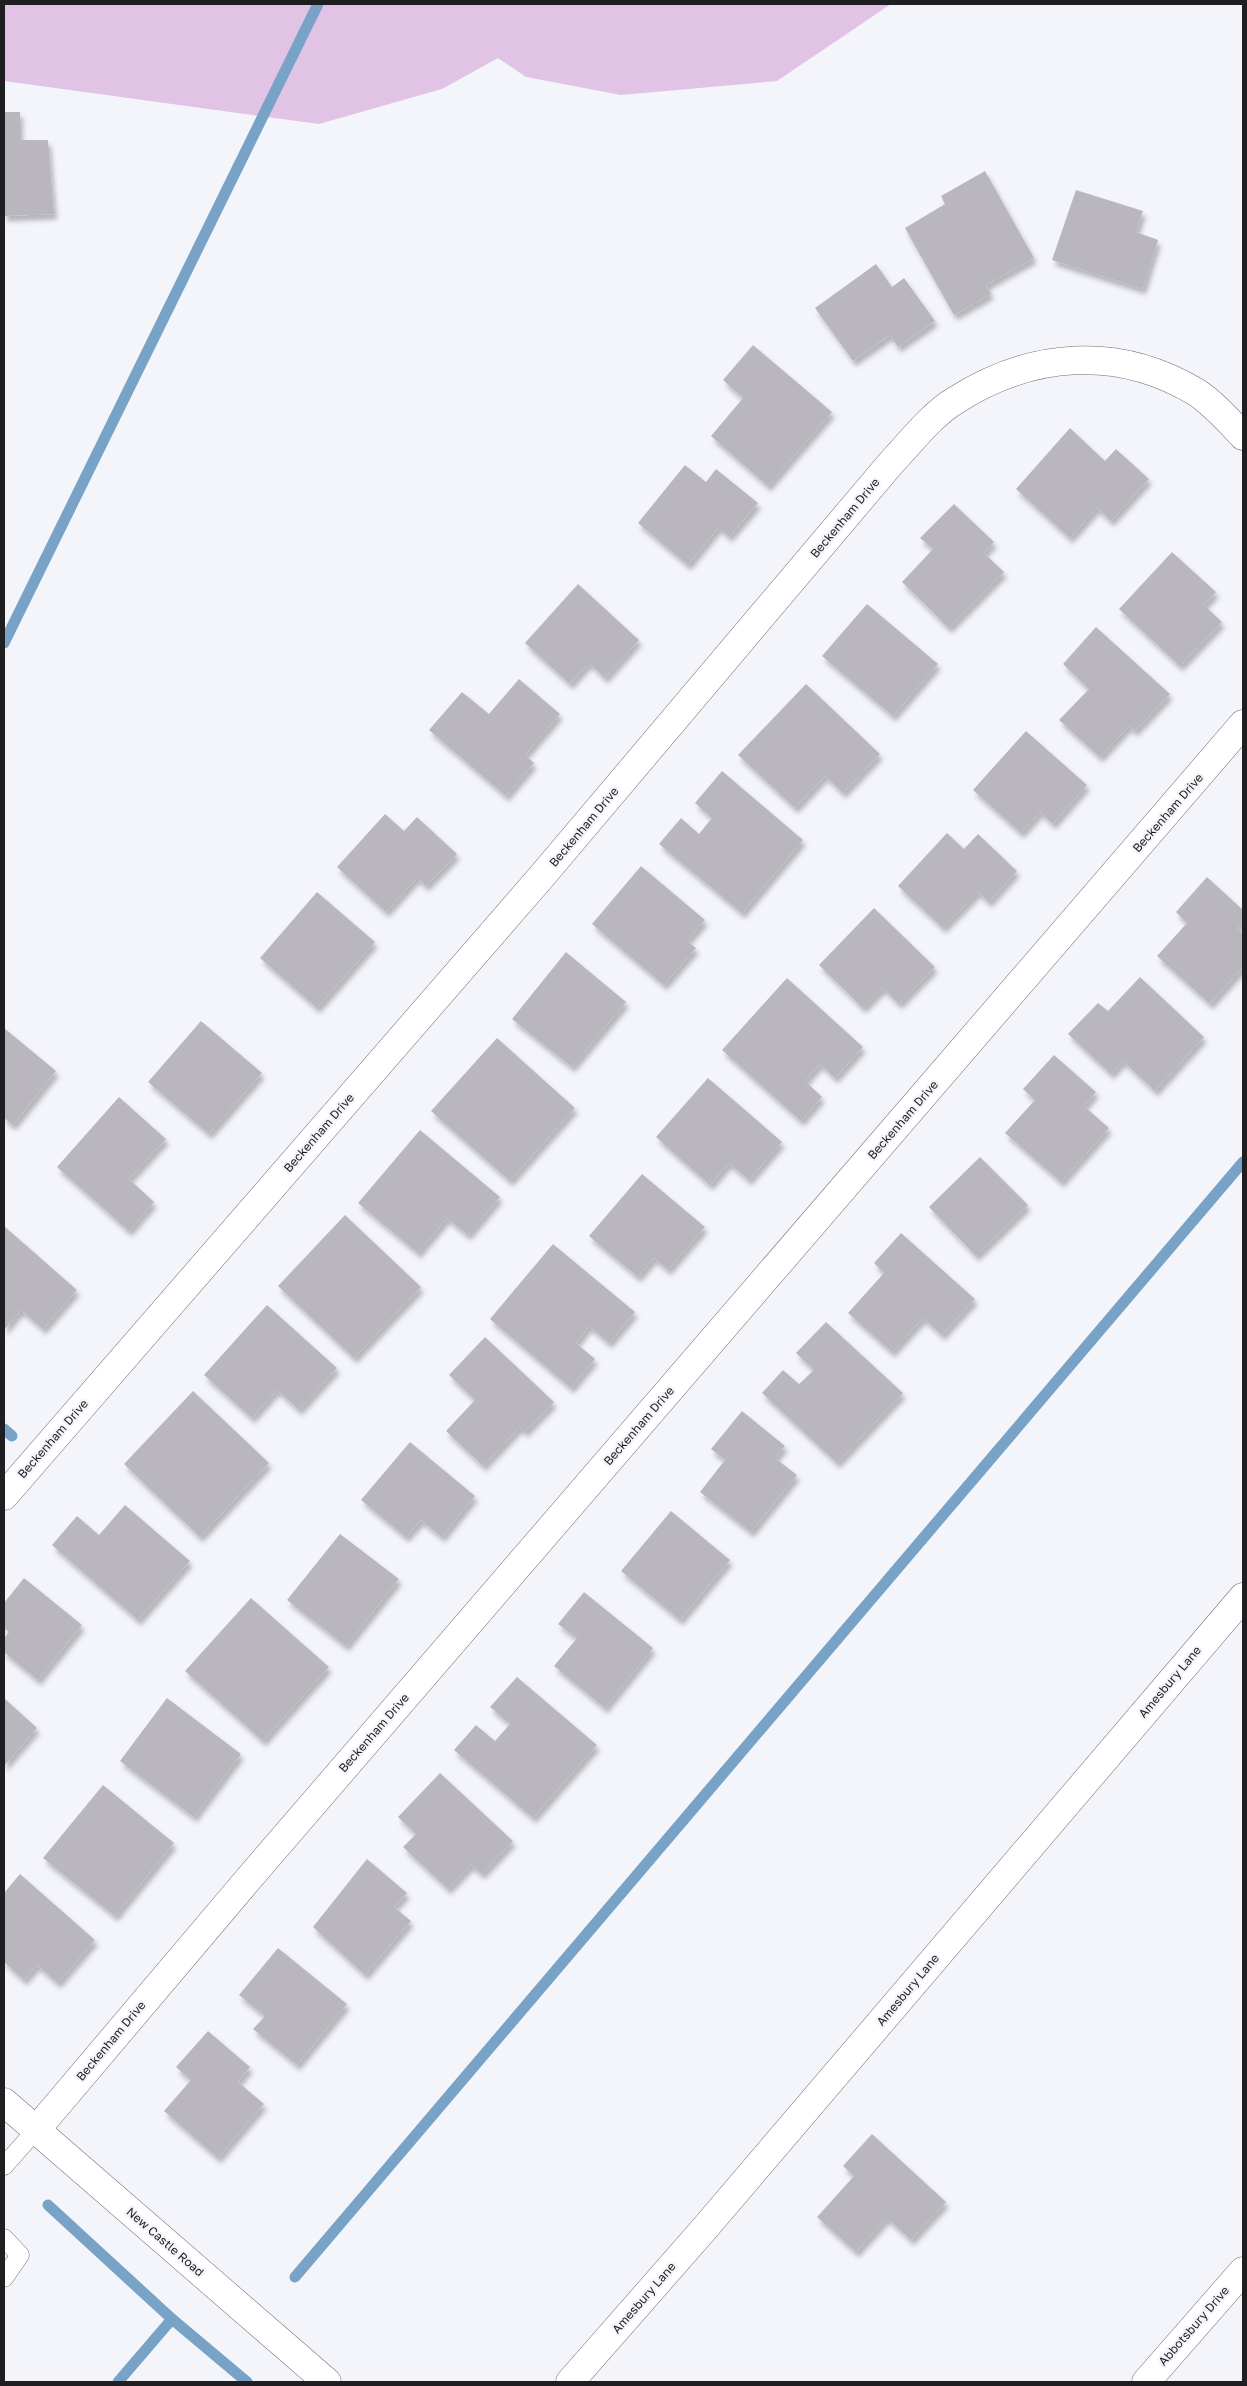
<svg xmlns="http://www.w3.org/2000/svg" width="1247" height="2386" font-family="'Golos Text',sans-serif">
<defs>
<filter id="shadow"><feDropShadow dx="3" dy="5.5" stdDeviation="2.5" flood-color="#0004"/></filter>
</defs>
<rect width="100%" height="100%" fill="#f4f5fb"/>
<path fill="#e0c3e5" d="M4,4H891L777,81L621,95L526,77L498,58L442,89L319,124L4,81Z"/>
<g fill="none" stroke-linecap="round" stroke-linejoin="round">
<g stroke="#78a2c6" stroke-width="11">
<path d="M4,643L318,4"/>
<path d="M4,1429L12,1436"/>
<path d="M48,2205L172,2319L247,2382"/>
<path d="M295,2277L1243,1162"/>
<path d="M118,2382L172,2319"/>
</g>
</g>
<g fill="#b9b7bd" filter="url(#shadow)">
<path d="M4,112H20V140H48L54,214L4,216Z"/>
<path d="M985,171L1034,258L986,285L991,294L954,315L905,228L945,204L941,196Z"/>
<path d="M1076,190L1143,211L1136,232L1158,240L1143,289L1052,260Z"/>
<path d="M876,264L892,287L904,278L935,321L898,347L890,335L853,361L815,308Z"/>
<path d="M753,345L832,412L768,486L711,436L743,398L723,380Z"/>
<path d="M1070,428L1105,461L1116,449L1149,479L1111,521L1097,508L1070,538L1016,489Z"/>
<path d="M685,465L706,482L716,469L758,503L729,537L719,527L688,565L638,523Z"/>
<path d="M954,504L994,542L984,553L1004,572L949,628L902,582L933,549L920,538Z"/>
<path d="M1172,552L1216,592L1204,605L1222,622L1180,666L1119,609Z"/>
<path d="M578,584L639,640L605,678L589,663L570,684L525,643Z"/>
<path d="M867,604L938,664L893,716L822,656Z"/>
<path d="M1096,627L1170,694L1135,731L1129,726L1100,757L1059,720L1089,689L1063,664Z"/>
<path d="M519,679L560,714L525,755L534,763L506,796L429,730L462,692L489,714Z"/>
<path d="M806,684L880,754L843,793L825,776L795,808L738,755Z"/>
<path d="M1026,731L1087,785L1053,824L1040,812L1021,833L973,790Z"/>
<path d="M722,771L803,840L742,913L659,844L681,818L699,834L712,818L695,803Z"/>
<path d="M385,814L404,831L417,817L457,854L426,886L417,878L386,912L337,867Z"/>
<path d="M947,833L964,849L978,834L1017,871L989,902L978,892L943,928L898,886Z"/>
<path d="M641,866L705,920L687,941L696,948L664,985L592,924Z"/>
<path d="M1207,877L1243,910V921L1237,928L1243,934V967L1210,1004L1157,956L1187,923L1176,912Z"/>
<path d="M317,892L375,942L317,1008L260,958Z"/>
<path d="M874,908L935,967L899,1004L883,988L863,1008L819,965Z"/>
<path d="M566,952L626,1002L572,1067L512,1019Z"/>
<path d="M1140,977L1204,1037L1155,1091L1123,1061L1111,1074L1068,1034L1098,1003L1108,1011Z"/>
<path d="M787,978L863,1047L835,1078L820,1064L805,1081L822,1097L801,1121L722,1050Z"/>
<path d="M201,1021L262,1073L209,1134L148,1082Z"/>
<path d="M4,1028L56,1071L13,1125L4,1118Z"/>
<path d="M497,1038L575,1108L510,1181L431,1111Z"/>
<path d="M1054,1055L1096,1092L1084,1106L1109,1128L1061,1182L1005,1133L1035,1100L1023,1089Z"/>
<path d="M708,1078L782,1142L749,1180L729,1163L710,1185L656,1137Z"/>
<path d="M119,1097L166,1139L129,1179L154,1202L129,1231L57,1167Z"/>
<path d="M420,1130L500,1197L468,1235L447,1218L418,1253L358,1203Z"/>
<path d="M980,1157L1028,1205L976,1256L929,1207Z"/>
<path d="M642,1174L705,1227L668,1270L654,1258L638,1277L589,1236Z"/>
<path d="M345,1215L421,1287L354,1358L278,1286Z"/>
<path d="M4,1226L77,1290L43,1329L21,1310L4,1330Z"/>
<path d="M901,1233L975,1299L942,1335L923,1318L892,1352L848,1313L884,1273L874,1263Z"/>
<path d="M553,1244L635,1312L609,1343L589,1326L576,1343L595,1359L571,1388L490,1319Z"/>
<path d="M267,1305L337,1368L299,1410L277,1390L252,1418L204,1375Z"/>
<path d="M826,1322L903,1393L837,1463L762,1393L783,1370L799,1384L814,1370L796,1353Z"/>
<path d="M485,1337L554,1402L525,1432L520,1427L483,1466L446,1431L475,1400L449,1375Z"/>
<path d="M193,1391L269,1463L200,1537L124,1464Z"/>
<path d="M742,1411L785,1446L775,1458L797,1475L751,1532L700,1492L725,1460L711,1449Z"/>
<path d="M410,1442L475,1496L442,1537L421,1520L406,1537L361,1500Z"/>
<path d="M125,1505L190,1561L138,1620L52,1545L77,1516L99,1535Z"/>
<path d="M671,1511L730,1560L680,1620L621,1571Z"/>
<path d="M340,1534L399,1579L346,1646L287,1600Z"/>
<path d="M24,1578L82,1625L38,1680L4,1652V1638L9,1632L4,1628V1603Z"/>
<path d="M584,1592L653,1648L605,1708L554,1666L577,1638L558,1624Z"/>
<path d="M251,1598L329,1667L263,1741L185,1671Z"/>
<path d="M517,1677L597,1745L533,1818L454,1750L476,1725L495,1741L510,1724L490,1707Z"/>
<path d="M4,1698L37,1728L4,1766Z"/>
<path d="M167,1698L241,1754L194,1817L120,1761Z"/>
<path d="M440,1773L513,1841L482,1874L471,1865L448,1889L403,1847L416,1834L398,1817Z"/>
<path d="M103,1785L174,1843L115,1916L43,1858Z"/>
<path d="M367,1859L407,1893L394,1907L411,1921L365,1975L313,1927Z"/>
<path d="M20,1874L95,1940L58,1983L37,1965L24,1980L4,1962V1893Z"/>
<path d="M278,1948L347,2004L297,2065L253,2029L265,2016L239,1995Z"/>
<path d="M208,2031L250,2067L238,2082L264,2104L218,2158L164,2111L191,2080L176,2067Z"/>
<path d="M872,2134L946,2202L911,2240L887,2218L856,2252L817,2217L854,2176L843,2166Z"/>
</g>
<g fill="none" stroke-linecap="round" stroke-linejoin="round">
<defs>
<g id="service">
<path d="M4,2166L36,2130"/>
<path d="M4,2238L20,2255L4,2278"/>
</g>
<g id="minor">
<path d="M4,1496L542,876L891,463C911,442 931,415 956,400C1031,352 1118,345 1196,392C1213,403 1229,421 1243,436"/>
<path d="M4,2102L327,2382"/>
<path d="M36,2130L245,1883L1243,724"/>
<path d="M570,2382L705,2228L1243,1597"/>
<path d="M1146,2382L1243,2271"/>
</g>
</defs>
<use href="#service" stroke="#6f6f75" stroke-width="19"/>
<use href="#minor" stroke="#6f6f75" stroke-width="29"/>
<use href="#service" stroke="#fff" stroke-width="18"/>
<use href="#minor" stroke="#fff" stroke-width="28"/>
</g>
<g text-anchor="middle" stroke-width="4.5" stroke-linejoin="round" paint-order="stroke">
<g font-size="12" fill="#1f1f21" stroke="#f4f5fb">
<text transform="translate(845 518) rotate(-50)" y="4">Beckenham Drive</text>
<text transform="translate(1168 813) rotate(-49)" y="4">Beckenham Drive</text>
<text transform="translate(584 827) rotate(-50)" y="4">Beckenham Drive</text>
<text transform="translate(903 1120) rotate(-49)" y="4">Beckenham Drive</text>
<text transform="translate(319 1133) rotate(-49)" y="4">Beckenham Drive</text>
<text transform="translate(639 1426) rotate(-49)" y="4">Beckenham Drive</text>
<text transform="translate(53 1439) rotate(-49)" y="4">Beckenham Drive</text>
<text transform="translate(1170 1682) rotate(-50)" y="4">Amesbury Lane</text>
<text transform="translate(374 1733) rotate(-49)" y="4">Beckenham Drive</text>
<text transform="translate(908 1990) rotate(-50)" y="4">Amesbury Lane</text>
<text transform="translate(111 2041) rotate(-50)" y="4">Beckenham Drive</text>
<text transform="translate(165 2242) rotate(41)" y="4">New Castle Road</text>
<text transform="translate(644 2298) rotate(-49)" y="4">Amesbury Lane</text>
<text transform="translate(1194 2326) rotate(-49)" y="4">Abbotsbury Drive</text>
</g>
</g>
<rect width="1247" height="2386" fill="none" stroke="#1f1f21" stroke-width="10"/>
</svg>
